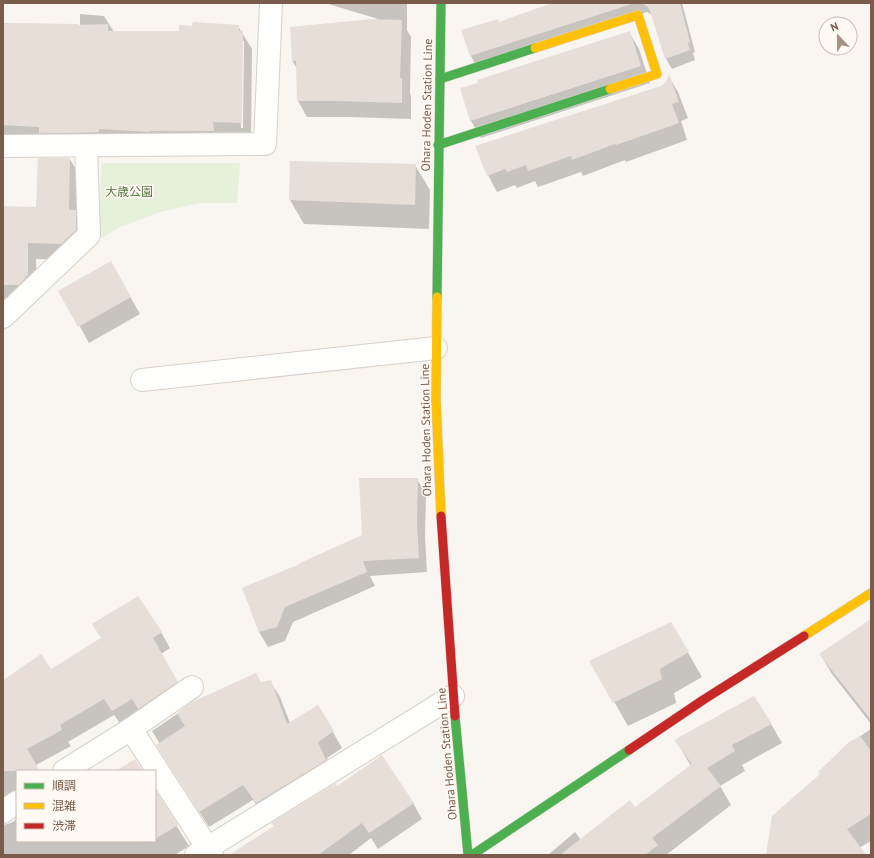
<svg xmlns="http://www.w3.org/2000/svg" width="874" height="858" font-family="'PT Sans','Noto Sans JP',sans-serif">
<rect width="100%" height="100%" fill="#f9f5f0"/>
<path fill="#e7f0db" d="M102,163H240L237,203H199L160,212L120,227L102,238L97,237Z"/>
<g fill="#0003" fill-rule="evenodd">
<path d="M325,3H407V30L411,37L410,93L411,96V119L347,117H307L298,101L297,69L292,60L378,19Z"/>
<path d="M554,3H682L695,52L693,53L695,60L672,69L666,59L652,15L647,12L476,66L471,56L463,31L499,23Z"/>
<path d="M80,14L104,16L114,32H179L193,27L238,26L252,49L251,139L3,141V23L80,25ZM242,41H244L243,128H241Z"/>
<path d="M629,32L639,49L650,83L481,138L471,121L461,89Z"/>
<path d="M669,77L678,92L688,118L681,121L687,140L626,162L625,160L583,176L581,172L538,187L535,181L517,188L515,185L497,192L488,175L661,87L667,83Z"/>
<path d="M70,159L79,175L84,227L71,260L36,259L37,292L28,301L3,302V207L37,208Z"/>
<path d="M291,162L415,165L430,190L429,229L304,224L290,200Z"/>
<path d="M111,263L140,314L89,343L60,291Z"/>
<path d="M417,479L426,494L425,537L427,572L370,576L375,586L293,622L285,641L268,647L259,632L243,588L301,564L363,536Z"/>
<path d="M871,620V724L832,674L820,654Z"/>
<path d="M671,623L702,677L674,693L676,703L628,726L591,661Z"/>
<path d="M161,632L170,648L161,654L186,698L122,726L114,715L68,742L71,746L36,765L39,771H17V809L3,820V682L50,671Z"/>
<path d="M270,681L280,697L290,723L318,706L342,748L327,758L334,776L266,818L253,800L209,827L167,761L160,744L152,731L193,703Z"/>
<path d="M771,724L782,743L742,765L745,771L720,786L731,805L666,855H548L575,832L581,840L635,808L691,766L676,741Z"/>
<path d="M871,729V841L859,848L864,855H767L821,775L850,743Z"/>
<path d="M337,787L413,803L422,819L378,849L371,838L349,855H243Z"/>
<path d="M155,791L189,846L175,855H3V825L11,823L17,819V841H155Z"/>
</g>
<g fill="#e6ded7">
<path d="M552,3H635L470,56L461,30L498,19L499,22Z"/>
<path d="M641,3H680L690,42L688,43L690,50L665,59L650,11L647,6Z"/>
<path d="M372,19L402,20L400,78H402V103L337,101H297L296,61H292L290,27Z"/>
<path d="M193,22L239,25V31H243L242,123L213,122L214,131H150V132L99,129V132L71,133H39V127L3,125V23L78,24V25L108,24V31H179V25L192,26Z"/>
<path d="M630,31L641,66L470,121L460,88L478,83L477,80Z"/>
<path d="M669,74L679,102L672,104L679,123L616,145L615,144L572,160L571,156L528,171L526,165L507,172L505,169L487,176L475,146L661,86L666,82Z"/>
<path d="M38,158H70L69,210H76V230L61,244L28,243V275L19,285H3V206L36,207Z"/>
<path d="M290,161L416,164L415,205L289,200Z"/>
<path d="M111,261L131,297L78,327L58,291Z"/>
<path d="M359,478H418L417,522L419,558L363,561L367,572L285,607L277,627L259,632L242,588L300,564V563L362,535Z"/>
<path d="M138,596L162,632L153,638L178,682L138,709L132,699L112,711L104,699L60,725L62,730L27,749L40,771H3V680L41,654L51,669L101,638L92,624Z"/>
<path d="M871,619V720L819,654Z"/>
<path d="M671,622L689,652L660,669L662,679L613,703L589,661Z"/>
<path d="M256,673L261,682L271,680L287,724L318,705L334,731L318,742L326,760L256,803L243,785L199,812L156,745L185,726L177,713L192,702Z"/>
<path d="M754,696L772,724L732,745L735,751L707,768L721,786L652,838L658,845L645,855H560L630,800L635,807L692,764L674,740Z"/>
<path d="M860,736L871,751V814L847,829L866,855H766L772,816L820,774L818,772L849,742Z"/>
<path d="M382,755L414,803L369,833L362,823L318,855H229L274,826L271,823L336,783L337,786Z"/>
<path d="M135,759L143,771H116Z"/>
<path d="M155,789L178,825L155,839Z"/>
</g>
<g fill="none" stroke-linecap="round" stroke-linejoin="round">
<defs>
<g id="street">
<path d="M3,146L265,144L271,3"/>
<path d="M3,317L89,235L86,146"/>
<path d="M142,380L436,348"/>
<path d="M131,729L192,687"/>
<path d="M64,771L131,729L212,855"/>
<path d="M3,812L17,802"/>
<path d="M196,855L453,696"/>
</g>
<g id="fast">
<path d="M440,79L535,48"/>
<path d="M438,145L610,89"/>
<path d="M437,297L441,3"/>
<path d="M455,716L468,855"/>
<path d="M472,855L629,750"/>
</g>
<g id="slow">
<path d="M535,48L638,15L657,74L610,89"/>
<path d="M437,297L436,400L441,516"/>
<path d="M804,636L871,593"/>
</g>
<g id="jam">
<path d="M441,516L455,716"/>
<path d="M629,750L703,700L804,636"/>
</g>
</defs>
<use href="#street" stroke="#d7d1cb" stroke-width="24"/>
<use href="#fast" stroke="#d9d2cb" stroke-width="10"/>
<use href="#slow" stroke="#d9d2cb" stroke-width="10"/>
<use href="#jam" stroke="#d9d2cb" stroke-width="10"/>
<use href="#street" stroke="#fefefd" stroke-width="22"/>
<use href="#fast" stroke="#4caf50" stroke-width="9"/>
<use href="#slow" stroke="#ffc107" stroke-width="9"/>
<use href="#jam" stroke="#c62828" stroke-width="9"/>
</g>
<g text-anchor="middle" stroke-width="3" stroke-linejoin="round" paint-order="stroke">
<g font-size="12" fill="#7a5c4d" stroke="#fffaf3">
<text transform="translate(427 105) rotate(-89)" y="4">Ohara Hoden Station Line</text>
<text transform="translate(426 430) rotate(-91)" y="4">Ohara Hoden Station Line</text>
<text transform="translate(447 754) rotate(-95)" y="4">Ohara Hoden Station Line</text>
</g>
<g font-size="12" fill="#537a41" stroke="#fffaf3">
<text x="129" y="196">大歳公園</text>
</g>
</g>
<rect width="874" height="858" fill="none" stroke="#7a5c4d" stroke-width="8"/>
<rect x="16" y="770" width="140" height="72" fill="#fffaf3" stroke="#cabbb1"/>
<rect x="24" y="783" width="20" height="6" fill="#4caf50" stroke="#cabbb1"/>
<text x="52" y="790" font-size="12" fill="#7a5c4d">順調</text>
<rect x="24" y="803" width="20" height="6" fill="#ffc107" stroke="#cabbb1"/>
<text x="52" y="810" font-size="12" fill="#7a5c4d">混雑</text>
<rect x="24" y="823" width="20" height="6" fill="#c62828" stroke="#cabbb1"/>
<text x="52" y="830" font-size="12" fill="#7a5c4d">渋滞</text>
<g transform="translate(838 36) rotate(338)"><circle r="19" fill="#fffaf3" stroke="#cabbb1"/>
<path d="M0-3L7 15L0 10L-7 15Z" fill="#a69286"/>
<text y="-6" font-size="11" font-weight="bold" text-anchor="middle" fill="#7a5c4d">N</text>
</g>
</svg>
